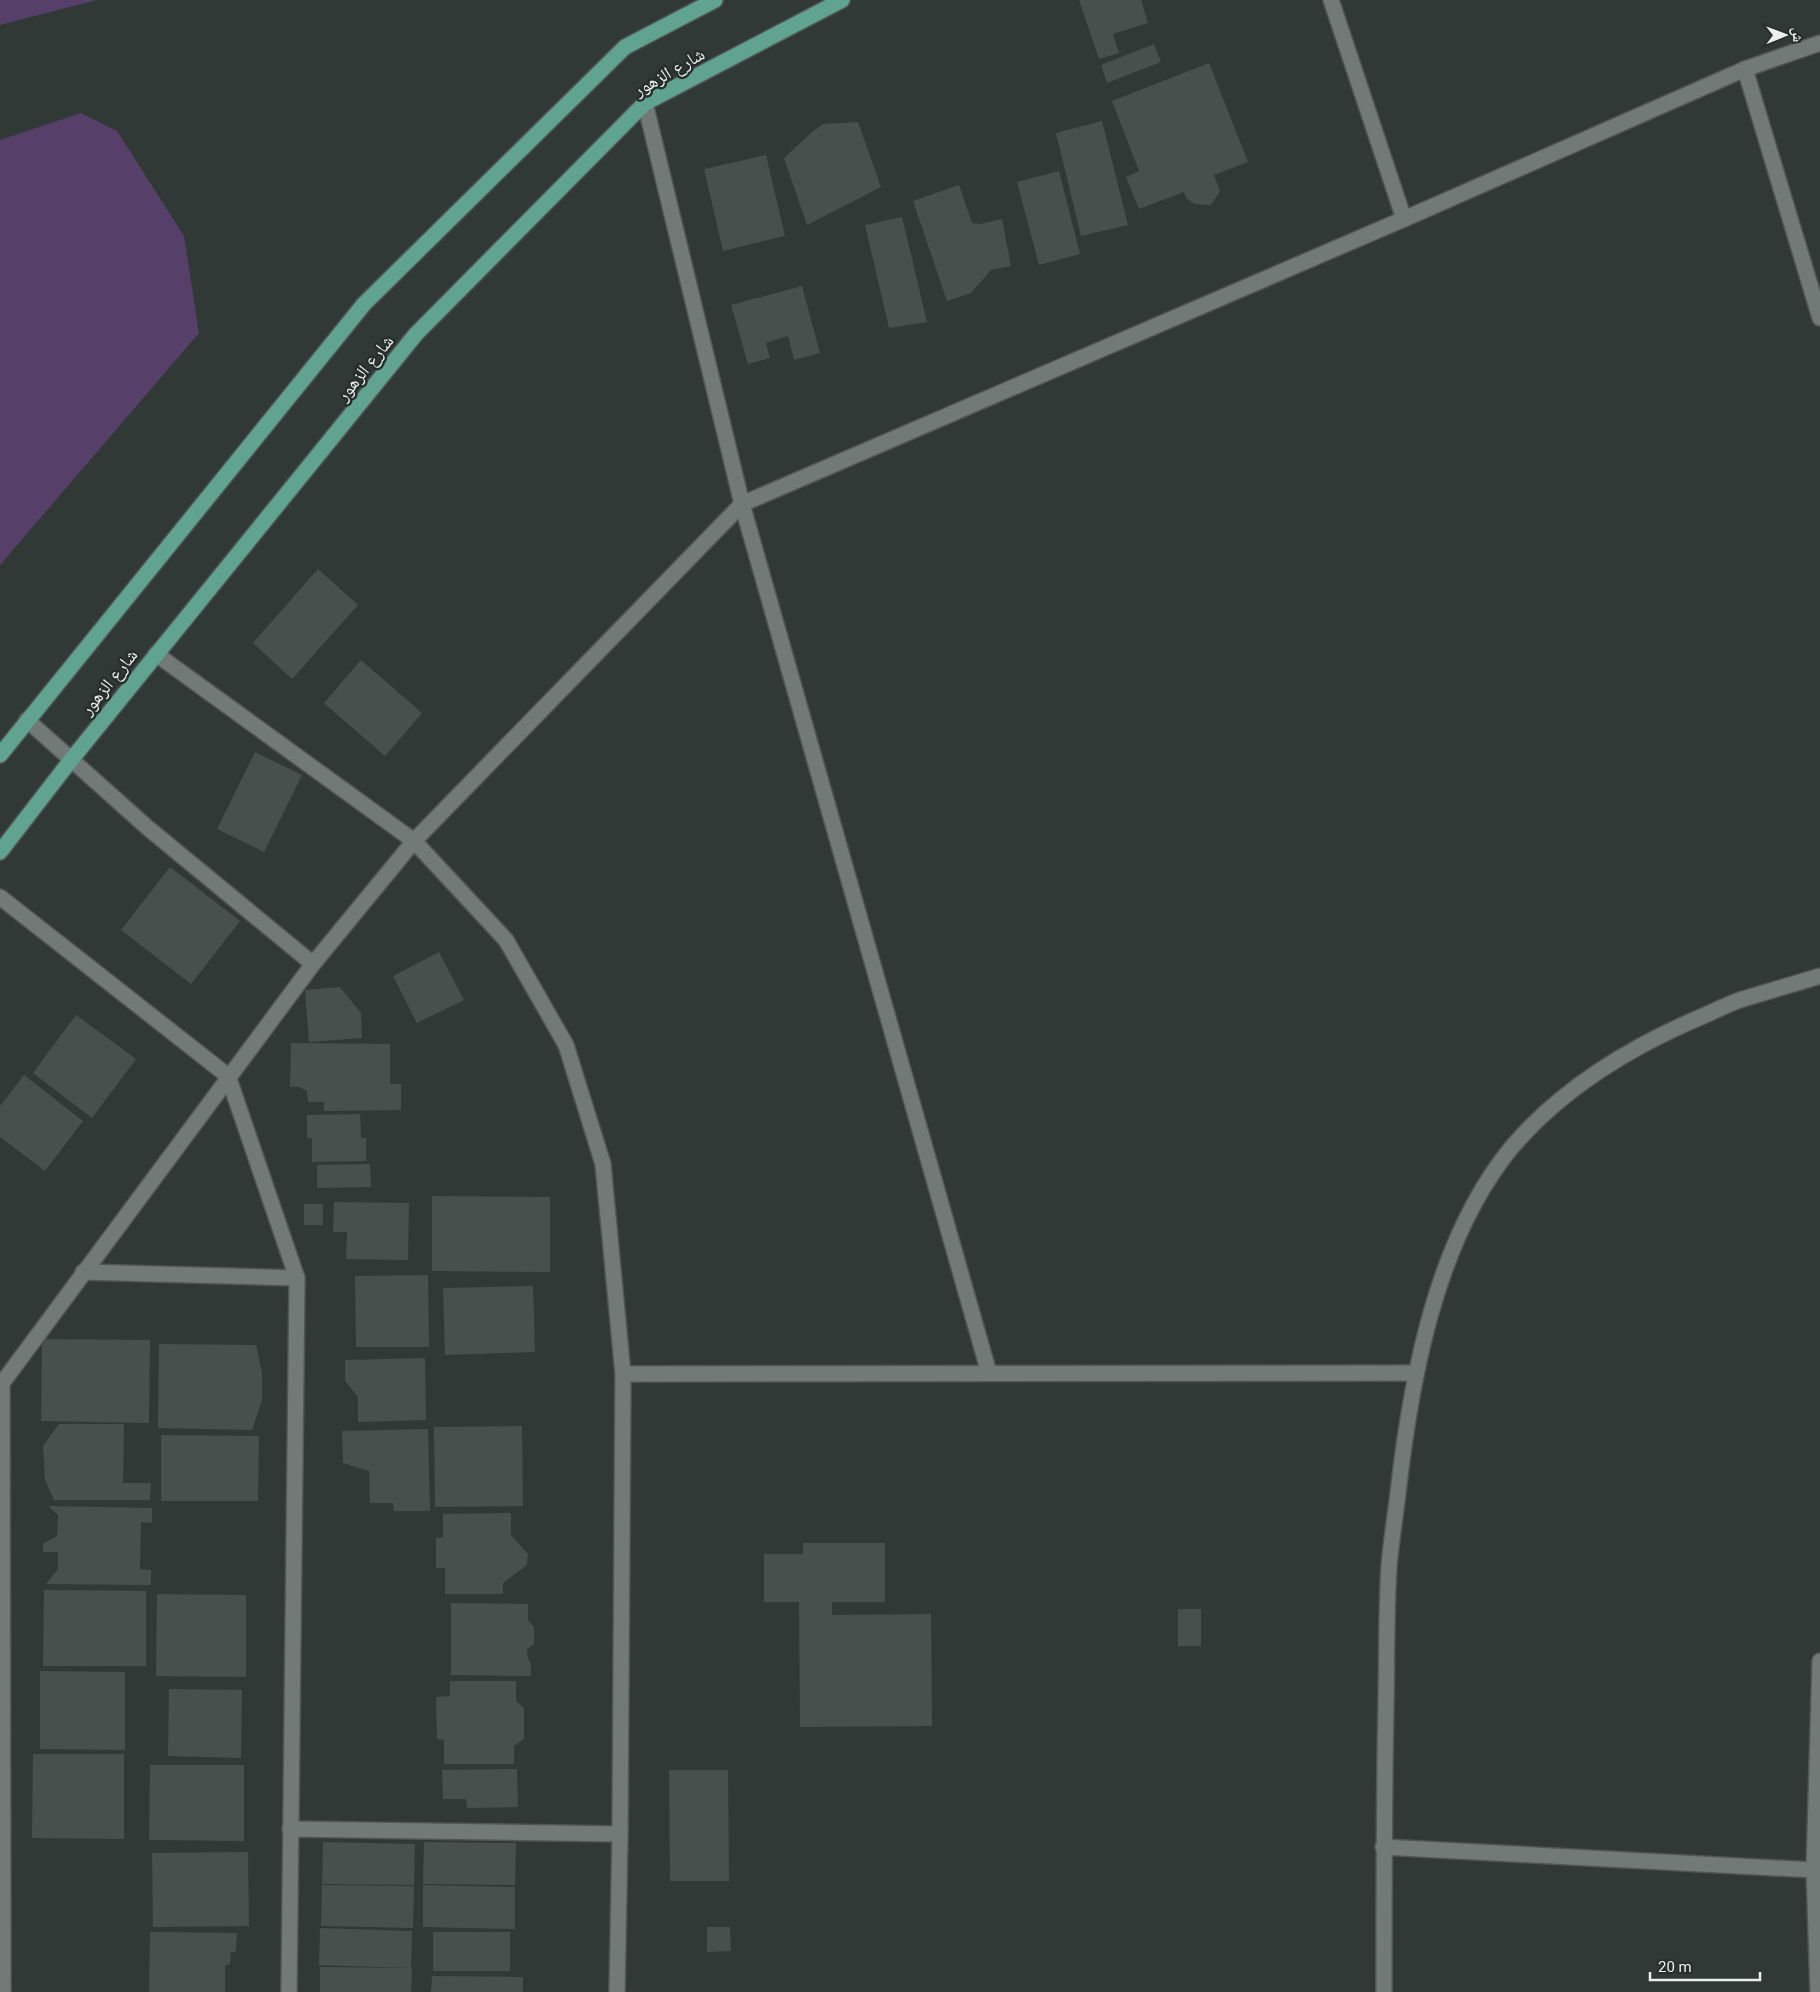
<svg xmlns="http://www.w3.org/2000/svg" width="1820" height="1992" font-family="Roboto,'Noto Naskh Arabic',sans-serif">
<rect width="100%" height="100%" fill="#313936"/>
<g fill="#564069">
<path d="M0,0H97L0,25Z"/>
<path d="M81,113L117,131L184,236L199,333L0,565V140Z"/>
</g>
<g fill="#47504d">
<path d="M1079,0H1141L1148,23L1113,34L1119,53L1099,59Z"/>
<path d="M1154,44L1161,62L1107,83L1101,65Z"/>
<path d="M1209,63L1248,162L1214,175L1220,191L1211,205L1195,204L1186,198L1184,192L1139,209L1126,177L1139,171L1112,101Z"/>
<path d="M1102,121L1128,225L1081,236L1056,133Z"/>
<path d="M858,122L881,187L807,225L784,158L811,133L823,124Z"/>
<path d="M766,155L785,236L723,251L704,169Z"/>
<path d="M1059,171L1080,254L1039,265L1017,182Z"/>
<path d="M959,185L972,223L980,224L1002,219L1011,266L991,270L971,293L947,301L913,201Z"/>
<path d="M902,217L927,322L889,328L865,225Z"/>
<path d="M802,286L820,353L794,360L788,336L766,343L770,358L748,364L731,305Z"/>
<path d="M318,569L358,605L292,679L253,643Z"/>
<path d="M361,660L422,713L385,756L324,703Z"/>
<path d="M255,752L302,775L264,852L217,829Z"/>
<path d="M170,867L240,921L191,984L121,930Z"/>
<path d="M439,952L464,1000L417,1023L393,976Z"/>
<path d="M340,987L361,1013L362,1038L309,1042L305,990Z"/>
<path d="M76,1015L136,1059L92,1118L33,1073Z"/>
<path d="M291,1043L390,1044V1084H401V1110L324,1111V1102H308L307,1091L299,1087H290Z"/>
<path d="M24,1075L83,1121L45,1171L0,1137V1106Z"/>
<path d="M360,1114L361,1138H366V1161L312,1162V1138H307V1115Z"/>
<path d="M370,1164L371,1187L317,1188V1165Z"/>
<path d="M432,1196L550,1197V1272L432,1271Z"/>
<path d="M334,1202L409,1203L408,1260L346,1259L347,1232H333Z"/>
<rect x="304" y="1204" width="19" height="21"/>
<path d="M428,1275L429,1347H356L355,1276Z"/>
<path d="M533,1286L535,1352L445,1355L443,1288Z"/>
<path d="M42,1339L150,1340L149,1423L41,1421Z"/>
<path d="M159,1344L256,1345L262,1372V1400L252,1430L158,1428Z"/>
<path d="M425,1358L426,1420L358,1422V1397L345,1381V1360Z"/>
<path d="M59,1424H124L123,1483H151L150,1500H54L45,1480L43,1446Z"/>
<path d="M522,1426L523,1506L435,1507L434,1427Z"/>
<path d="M428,1429L430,1511H394L393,1503H370L369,1471L343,1463L342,1431Z"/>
<path d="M161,1435L259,1436L258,1501H161Z"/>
<path d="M48,1506L152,1508V1523L141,1522L140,1569L151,1570V1585L46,1584L58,1569V1552H43V1544L57,1536L58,1515Z"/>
<path d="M511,1513V1535L528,1554L527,1565L503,1583V1594H445V1568H436V1538L443,1537V1514Z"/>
<path d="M803,1543H885V1602H832V1615L931,1614L932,1726L800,1727L799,1602H764V1554H803Z"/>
<path d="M44,1590L146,1591V1666H43Z"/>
<path d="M157,1594L246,1595V1677L156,1676Z"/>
<path d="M451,1603L528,1604V1620L534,1627V1644L527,1649L528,1659L531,1664V1676L451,1675Z"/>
<rect x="1178" y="1609" width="23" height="37"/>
<path d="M40,1671L125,1672V1750L40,1749Z"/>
<path d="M450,1681H516V1701L524,1708V1739L514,1746V1764H444V1740L437,1739L436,1697L450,1696Z"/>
<path d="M169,1689L242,1690L241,1758L168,1756Z"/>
<path d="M33,1754H124V1839L32,1838Z"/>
<path d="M150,1765H244V1841L149,1840Z"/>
<path d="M517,1769L518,1807L467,1808L466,1799H443L442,1770Z"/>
<path d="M669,1770H728L729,1881H670Z"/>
<path d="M323,1842L415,1844L414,1885L322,1884Z"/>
<path d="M424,1842L516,1843L515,1885L423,1884Z"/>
<path d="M248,1852L249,1926L153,1927L152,1853Z"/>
<path d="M322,1885L414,1886L413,1928L321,1926Z"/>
<path d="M423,1885L515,1887V1929L423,1927Z"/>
<path d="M707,1927H730L731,1951L707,1952Z"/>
<path d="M320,1928L412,1931L411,1968L319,1965Z"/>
<path d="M150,1932L237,1933L236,1952H231L230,1964L225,1966V1992H149Z"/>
<rect x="433" y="1932" width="77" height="39"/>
<path d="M320,1967L412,1968L411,1992H320Z"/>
<path d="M432,1976L523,1977V1992H431Z"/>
</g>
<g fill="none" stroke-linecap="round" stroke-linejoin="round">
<defs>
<g id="minor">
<path d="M1331,0L1404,219"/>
<path d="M1745,69L1820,318"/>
<path d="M645,103L742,504L989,1373"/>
<path d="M156,654L414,841L506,940L566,1045L603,1164L623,1374L620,1834L617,1992"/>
<path d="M27,720L148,828L313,964"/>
<path d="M0,897L228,1076L297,1278L289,1992"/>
<path d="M83,1272L297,1278"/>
<path d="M623,1374L1416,1373"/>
<path d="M2,1383L3,1992"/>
<path d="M0,1386L313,964L414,841L742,504L1404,219L1745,69L1820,43"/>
<path d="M290,1829L620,1834"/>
<path d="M1383,1847L1814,1870"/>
<path d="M1384,1992C1384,1895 1384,1799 1386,1702C1387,1657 1386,1612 1389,1567C1391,1542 1395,1518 1398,1493C1411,1378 1436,1239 1512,1147C1563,1087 1632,1046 1703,1016C1717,1010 1730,1003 1743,999C1769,991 1794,984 1820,976"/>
<path d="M1818,1992L1814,1870L1820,1661"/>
</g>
<g id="major">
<path d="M0,755L364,304L625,47L715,0"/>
<path d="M0,852L71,760L416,334L645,103L842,0"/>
</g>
</defs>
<use href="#minor" stroke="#505653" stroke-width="18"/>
<use href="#major" stroke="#505653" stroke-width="18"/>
<use href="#minor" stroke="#717a77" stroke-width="15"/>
<use href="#major" stroke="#60a38f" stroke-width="15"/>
</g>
<g text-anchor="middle" stroke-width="5" stroke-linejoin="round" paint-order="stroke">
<g font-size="18" fill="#ebf0ee" stroke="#272f2c">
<text transform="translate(669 72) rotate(-30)" y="6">شارع الزهور</text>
<text transform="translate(365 368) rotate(-51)" y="6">شارع الزهور</text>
<text transform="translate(109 682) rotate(-51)" y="6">شارع الزهور</text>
</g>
</g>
<g transform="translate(1785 35) rotate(89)" stroke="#272f2c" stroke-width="4" paint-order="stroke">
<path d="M0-4L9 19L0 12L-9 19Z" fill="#ebf0ee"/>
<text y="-8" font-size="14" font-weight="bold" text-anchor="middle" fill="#ebf0ee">ش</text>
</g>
<path d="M1650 1972v8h110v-8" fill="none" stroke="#ebf0ee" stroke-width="2.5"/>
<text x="1658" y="1972" font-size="15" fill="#ebf0ee" stroke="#272f2c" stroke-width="4" paint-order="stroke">20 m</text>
</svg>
